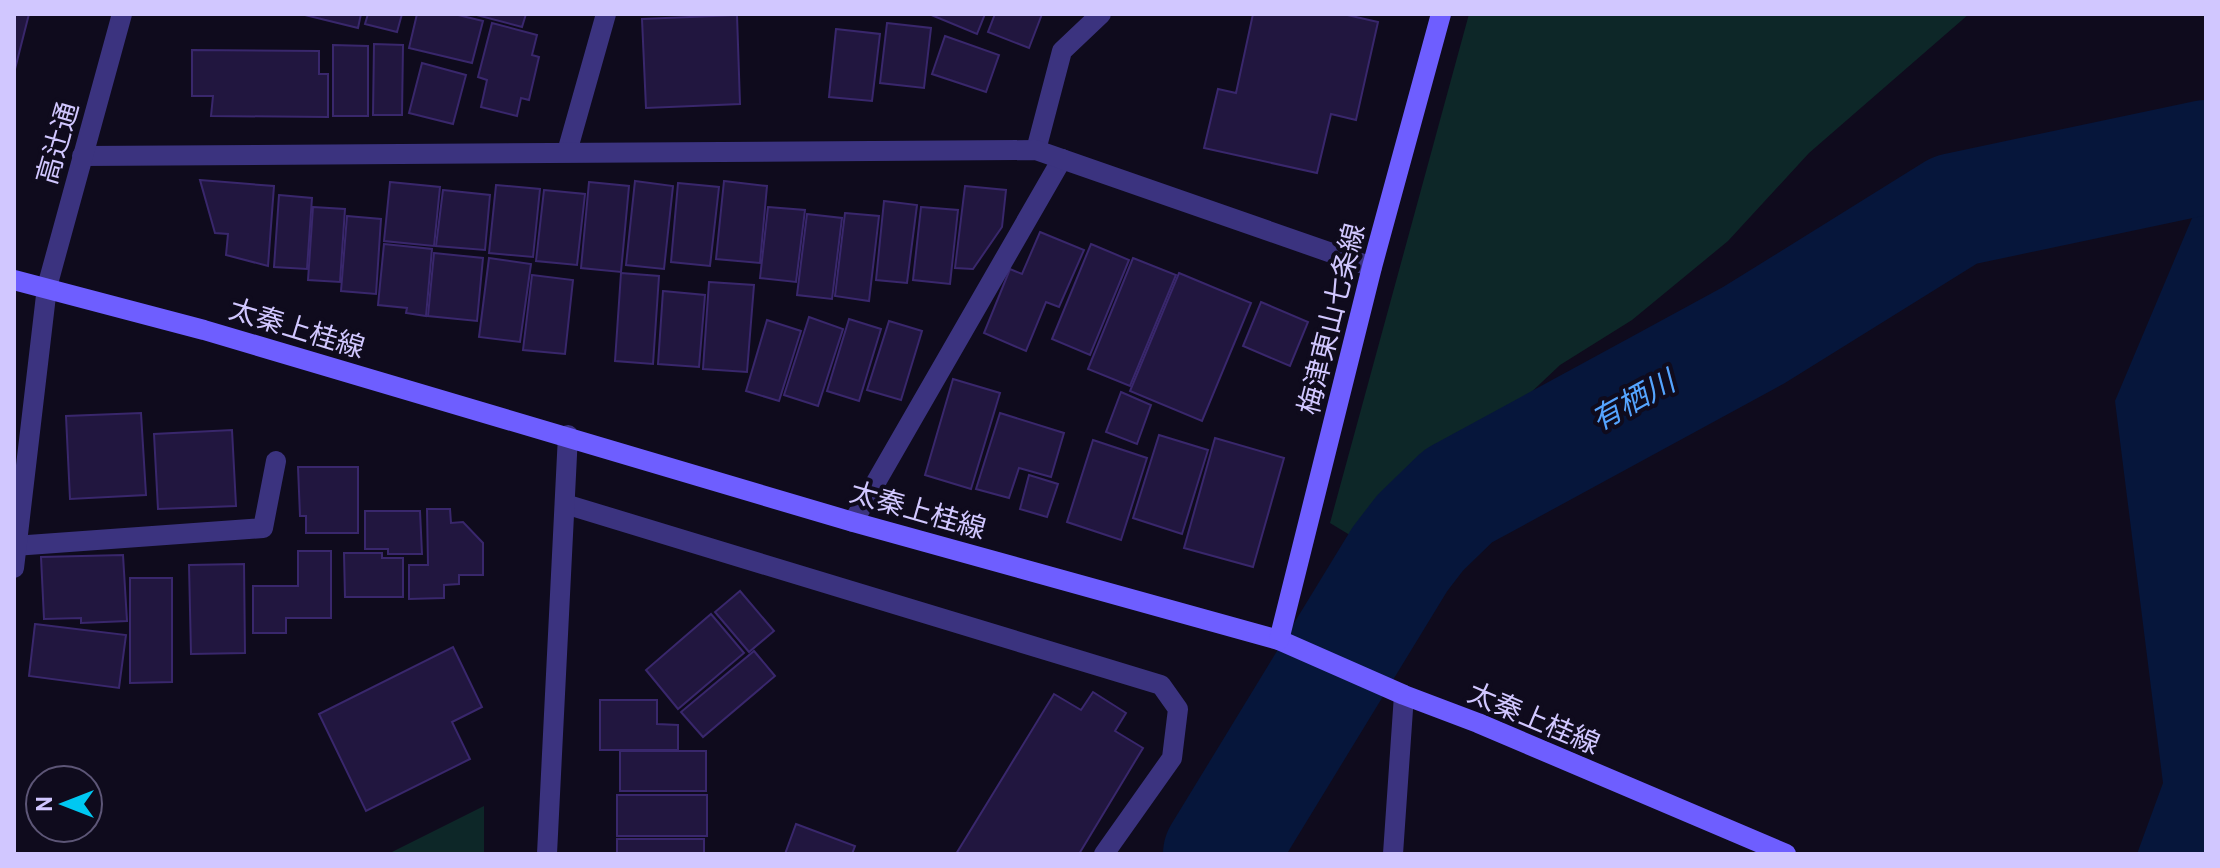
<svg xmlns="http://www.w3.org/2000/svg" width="2220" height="868" font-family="Roboto,'Noto Sans JP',sans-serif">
<rect width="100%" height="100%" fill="#0f0b1d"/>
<g fill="#0d2728">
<path d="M1469,14H1969L1809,153L1728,241L1632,320L1560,365L1368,546L1330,523Z"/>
<path d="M484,806V854H388Z"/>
</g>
<path fill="#06163b" d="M2206,185V854H2137L2163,783L2115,401Z"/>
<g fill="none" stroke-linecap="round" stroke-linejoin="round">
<path stroke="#06163b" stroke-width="114" d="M1220,854L1400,559L1420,533L1458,496L1754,335L1955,210L2206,157"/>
</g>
<g fill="#21163f" stroke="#39276c" stroke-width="2">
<path d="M14,14H29L14,73Z"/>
<path d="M301,14H361L358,28Z"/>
<path d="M368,14H402L397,32L365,24Z"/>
<path d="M417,14H454L483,21L472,63L409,48Z"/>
<path d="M473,14H526L522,27Z"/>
<path d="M929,14H985L977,34Z"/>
<path d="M995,14H1042L1029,48L988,32Z"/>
<path d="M1253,14H1343L1378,22L1356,120L1331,114L1317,173L1204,148L1218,89L1236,93Z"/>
<path d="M737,15L740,104L646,108L642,19Z"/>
<path d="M492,23L537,35L532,55L539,57L529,100L521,98L517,116L481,107L487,80L478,77Z"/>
<path d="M887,23L931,28L924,88L880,83Z"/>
<path d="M836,29L880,34L872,101L829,97Z"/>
<path d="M945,36L999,55L986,92L932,74Z"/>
<path d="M374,44L403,45L402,115H373Z"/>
<path d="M333,45L368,46V116H333Z"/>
<path d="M192,50L319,51V74H328V117L211,116L213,96H192Z"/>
<path d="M422,63L466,75L453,124L409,113Z"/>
<path d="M200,180L274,186L268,266L226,255L228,234L215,233Z"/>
<path d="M635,181L673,186L664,269L626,265Z"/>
<path d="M724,181L767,186L760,263L716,259Z"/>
<path d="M390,182L440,187L434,246L384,241Z"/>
<path d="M589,182L629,186L621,272L581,268Z"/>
<path d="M678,183L719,187L710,266L671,262Z"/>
<path d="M496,185L540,189L533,257L489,253Z"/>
<path d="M965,186L1006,190L1002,227L973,269L955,268Z"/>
<path d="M443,190L490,195L485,250L436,246Z"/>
<path d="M544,190L585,194L577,265L536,261Z"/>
<path d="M279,195L312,198L307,269L274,267Z"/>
<path d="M884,201L917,205L907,283L876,280Z"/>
<path d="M313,207L345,209L340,282L308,280Z"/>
<path d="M768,207L805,210L796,282L760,278Z"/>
<path d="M921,207L958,210L950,284L913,280Z"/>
<path d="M845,213L879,216L869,301L835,296Z"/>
<path d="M807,214L842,218L832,299L797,295Z"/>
<path d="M347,216L381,219L376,294L341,291Z"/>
<path d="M1040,232L1084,250L1059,307L1046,302L1026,351L984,333L1010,269L1022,274Z"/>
<path d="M384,244L432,249L426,316L406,313L407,308L378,305Z"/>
<path d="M1091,244L1129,260L1090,355L1052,339Z"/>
<path d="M434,253L483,258L477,321L428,316Z"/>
<path d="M489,258L531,264L520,342L479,337Z"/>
<path d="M1133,258L1176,275L1130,386L1088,369Z"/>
<path d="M621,273L659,276L653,364L615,361Z"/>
<path d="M1179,273L1251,303L1202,421L1130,391Z"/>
<path d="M532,275L573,280L565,354L523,350Z"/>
<path d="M709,282L754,285L747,372L703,369Z"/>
<path d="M663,291L705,295L699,367L658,364Z"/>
<path d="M1261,302L1308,322L1290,366L1243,346Z"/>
<path d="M809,317L843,329L818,406L784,395Z"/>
<path d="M849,319L881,329L859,401L827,391Z"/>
<path d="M767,320L801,331L779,401L746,391Z"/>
<path d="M889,321L922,331L901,400L867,390Z"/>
<path d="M953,379L1000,393L971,489L925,475Z"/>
<path d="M1121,392L1151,405L1137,444L1106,432Z"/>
<path d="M141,413L146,495L70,499L66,416Z"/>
<path d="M1000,413L1064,433L1051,477L1019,468L1009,498L976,489Z"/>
<path d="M232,430L236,506L158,509L154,434Z"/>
<path d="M1159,435L1208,450L1182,534L1133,518Z"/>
<path d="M1215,438L1284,458L1253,567L1184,548Z"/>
<path d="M1093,440L1147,458L1121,540L1067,522Z"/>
<path d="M298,467H358V533H306V516H300Z"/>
<path d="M1029,475L1058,484L1047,517L1020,509Z"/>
<path d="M427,509H450L451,523L463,522L483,543V575H459V584L444,585V598L409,599V565H428Z"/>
<path d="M365,511H420L422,554H388V549H365Z"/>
<path d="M298,551H331V618H286V633H253V586H298Z"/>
<path d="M344,553H382V558H403V597H345Z"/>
<path d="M123,555L127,621L81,623V618L44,619L41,557Z"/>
<path d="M244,564L245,653L191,654L189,565Z"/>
<path d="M130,578H172V682L130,683Z"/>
<path d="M740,591L774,631L749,652L715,612Z"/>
<path d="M711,614L744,653L678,709L646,670Z"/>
<path d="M35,624L126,635L119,688L29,676Z"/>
<path d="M453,647L482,707L452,722L470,759L366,811L319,714Z"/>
<path d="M754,651L775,676L703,737L681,712Z"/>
<path d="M1093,692L1126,713L1115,731L1143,748L1079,854H956L1054,694L1081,710Z"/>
<path d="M600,700H657V724L678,725V750H600Z"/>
<rect x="620" y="751" width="86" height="40"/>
<rect x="617" y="795" width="90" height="41"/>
<path d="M796,824L855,846L852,854H785Z"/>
<rect x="617" y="839" width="87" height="15"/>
</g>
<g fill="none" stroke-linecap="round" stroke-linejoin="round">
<g stroke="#3b337f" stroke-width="20">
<path d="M853,522L1062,159"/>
<path d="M14,546L263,528L276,461"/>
</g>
<g stroke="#3b337f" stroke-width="20">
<path d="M1036,150L1062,51L1101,14"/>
<path d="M567,152L606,14"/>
<path d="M82,156L1036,150L1372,267"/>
<path d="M565,504L1161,685L1178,709L1172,758L1104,854"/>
<path d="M14,568L47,287"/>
<path d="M547,854L568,435"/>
</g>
<g stroke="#3b337f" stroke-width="20">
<path d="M47,287L122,14"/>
<path d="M1393,854L1404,695"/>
</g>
<g stroke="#6e5eff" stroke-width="20">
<path d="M14,280L204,330L853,522L1279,640L1404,695L1478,723L1786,854"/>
<path d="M1279,640L1372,267L1441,14"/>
</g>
</g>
<g text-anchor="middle" stroke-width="8" stroke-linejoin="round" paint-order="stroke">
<g font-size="28" fill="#d1c7ff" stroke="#0f0b1d">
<text transform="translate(57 143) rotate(-74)" y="10">高辻通</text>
<text transform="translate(1331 319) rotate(-76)" y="10">梅津東山七条線</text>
<text transform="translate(297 328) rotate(17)" y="10">太秦上桂線</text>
<text transform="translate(918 510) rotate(16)" y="10">太秦上桂線</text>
<text transform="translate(1534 718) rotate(23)" y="10">太秦上桂線</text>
</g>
<g font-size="30" font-style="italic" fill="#55a4ff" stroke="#0f0b1d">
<text transform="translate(1633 401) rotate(-29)" y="10">有栖川</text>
</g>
</g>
<rect width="2220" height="868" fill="none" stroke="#d1c7ff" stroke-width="32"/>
<g transform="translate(64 804) rotate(270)"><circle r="38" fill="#0f0b1d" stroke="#5d5677" stroke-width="2"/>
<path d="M0-6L14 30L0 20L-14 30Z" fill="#00c8f2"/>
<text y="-12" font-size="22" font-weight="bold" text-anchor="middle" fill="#d1c7ff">N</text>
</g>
</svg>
